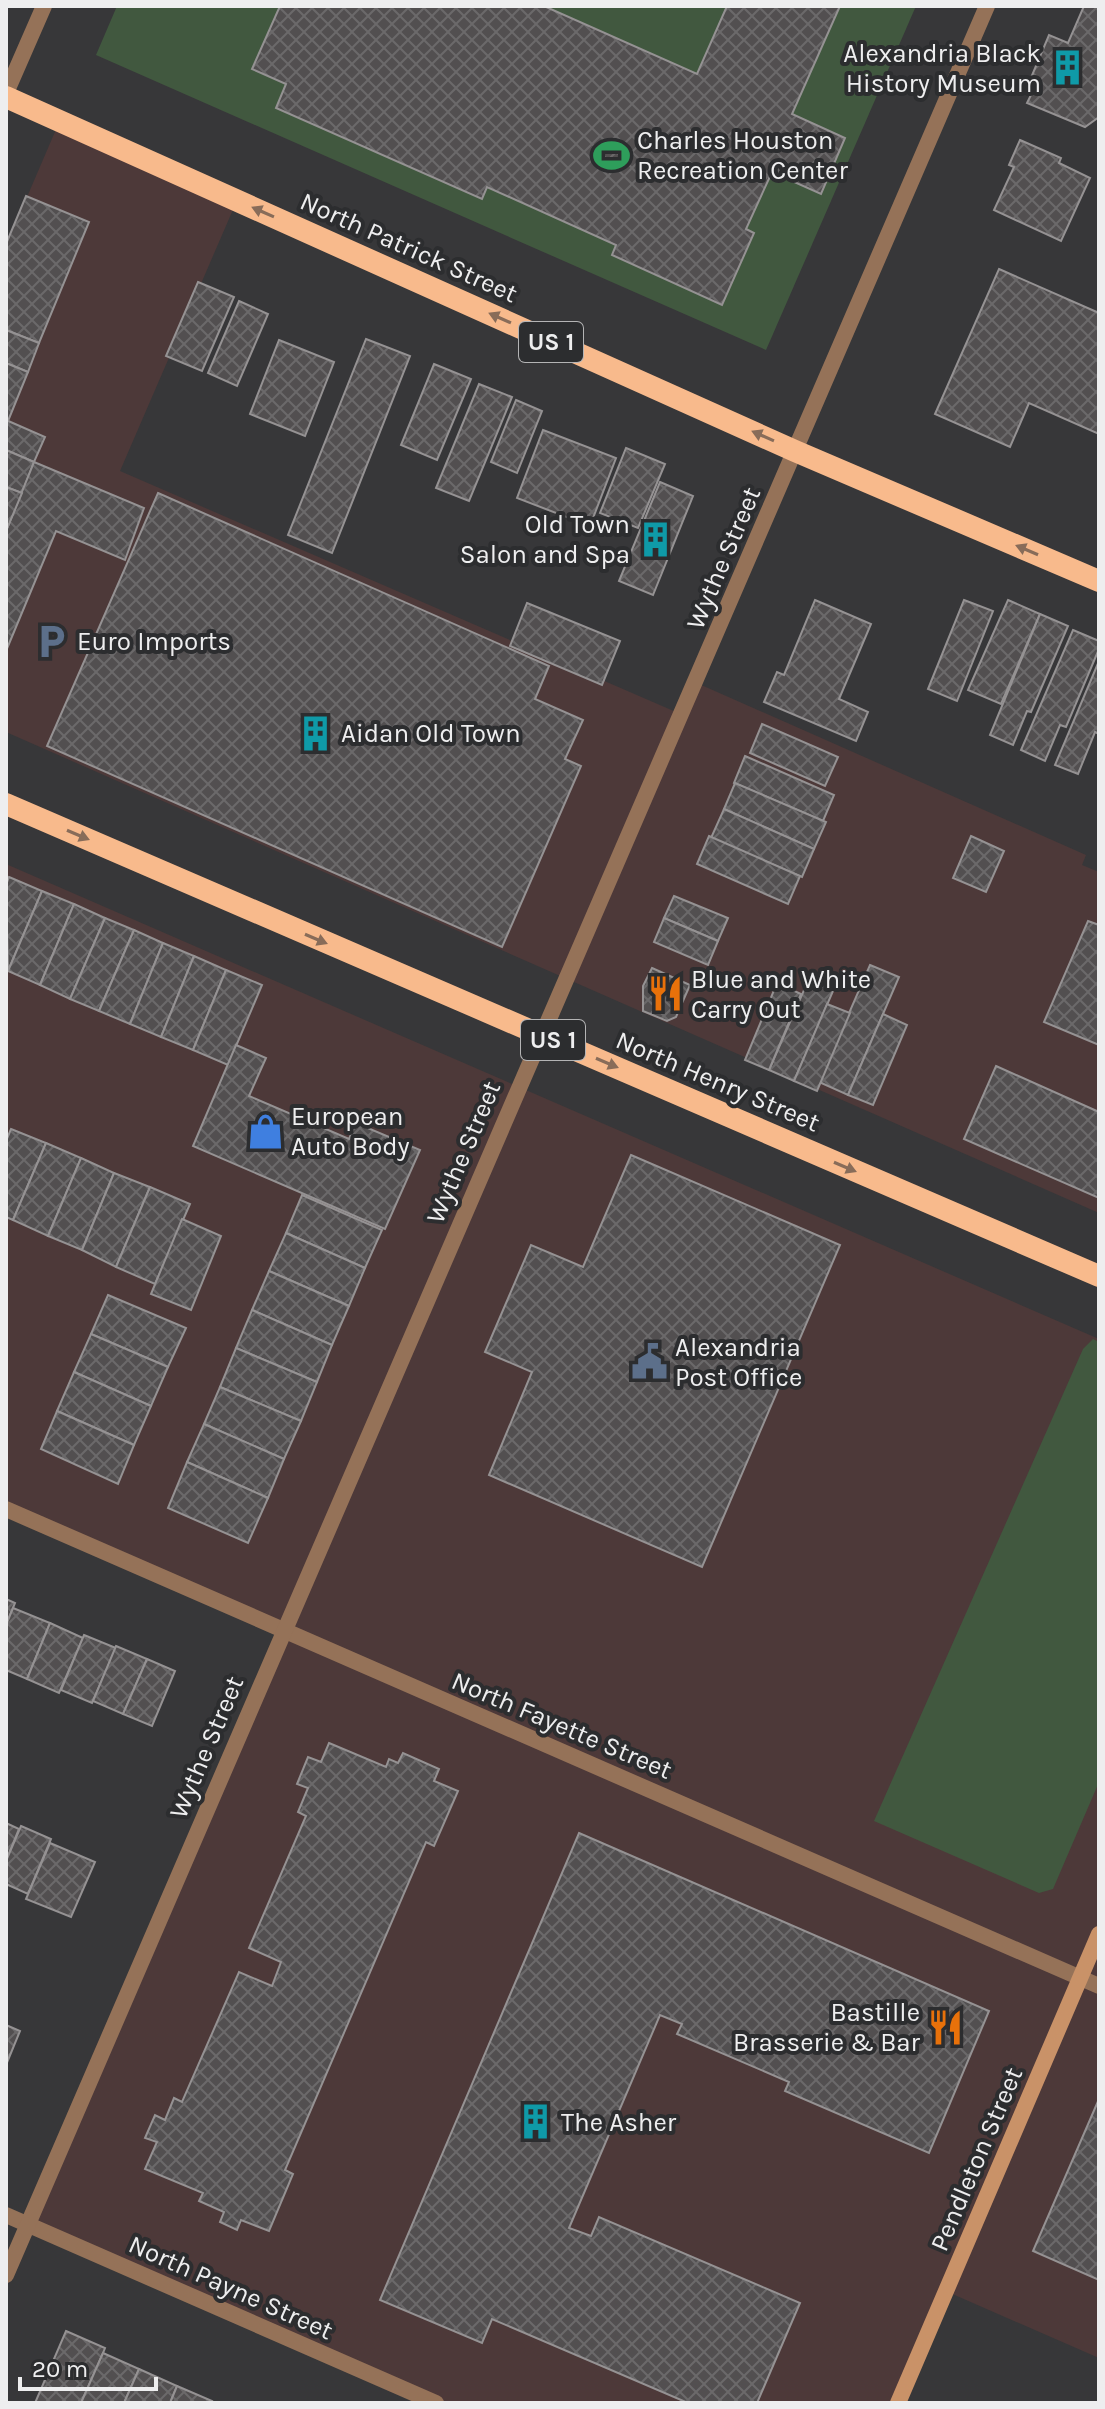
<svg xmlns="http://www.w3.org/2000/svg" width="1105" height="2409" font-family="Karla,sans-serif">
<defs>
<pattern id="building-cross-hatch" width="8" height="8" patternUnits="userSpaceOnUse" patternTransform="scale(2)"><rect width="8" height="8" fill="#524f50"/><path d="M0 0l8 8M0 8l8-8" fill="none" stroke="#6b696a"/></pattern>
</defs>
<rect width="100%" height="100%" fill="#373739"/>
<g fill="#4d3939">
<path d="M57,127L235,205L120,471L676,712L690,680L1086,855L1082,865L1099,872V1213L6,732V246Z"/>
<path d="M6,864L1099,1339V2358L941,2289L892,2403H435L23,2222L279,1630L6,1510Z"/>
</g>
<g fill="#41583f">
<path d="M117,6H916L766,350L96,55Z"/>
<path d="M1093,1339L1099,1342V1782L1053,1889L1039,1893L874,1821L1083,1349Z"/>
</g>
<g fill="url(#building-cross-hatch)" stroke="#959293" stroke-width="2">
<path d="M280,6H544L697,74L727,6H840L792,114L845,138L821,194L772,172L746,229L754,233L722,305L612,255L616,245L487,187L482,199L276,108L286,84L252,69Z"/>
<path d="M1084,6H1099V117L1085,127L1027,103L1031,95L1025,92L1049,35L1068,43Z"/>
<path d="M1020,140L1061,158L1059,163L1090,178L1061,241L994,210L1014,167L1009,165Z"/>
<path d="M26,196L89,222L39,343L6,330V244Z"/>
<path d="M999,269L1099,313V434L1029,403L1010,447L935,414Z"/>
<path d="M198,282L234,297L202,371L166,356Z"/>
<path d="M239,301L268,314L237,386L208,373Z"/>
<path d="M6,330L39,343L28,372L6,363Z"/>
<path d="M366,339L410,356L332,553L288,535Z"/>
<path d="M279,340L334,362L305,436L250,414Z"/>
<path d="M6,363L28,372L8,421L6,420Z"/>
<path d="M434,364L471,379L437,460L401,445Z"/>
<path d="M479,384L512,397L469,501L436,488Z"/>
<path d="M516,400L542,411L517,473L491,462Z"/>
<path d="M6,420L45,437L34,462L6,450Z"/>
<path d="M543,430L616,458L590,526L517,498Z"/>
<path d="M626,448L665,464L638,528L600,513Z"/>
<path d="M6,450L34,462L22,493L6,487Z"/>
<path d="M34,462L144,508L125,560L56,531L6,651V531Z"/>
<path d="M660,482L693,496L653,595L619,581Z"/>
<path d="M6,487L22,493L6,531Z"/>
<path d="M158,493L549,666L535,699L583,720L565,759L581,766L502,947L47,746Z"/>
<path d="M815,600L871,624L839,699L868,712L856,741L764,702L777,672L784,675Z"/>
<path d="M964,600L993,611L957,701L928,689Z"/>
<path d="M1008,600L1040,614L1001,704L968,690Z"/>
<path d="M527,603L620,641L602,685L510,646Z"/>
<path d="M1040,614L1068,626L1031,712L1027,711L1013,745L990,735Z"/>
<path d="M1073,630L1099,641V649L1066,727L1060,725L1045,761L1021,750Z"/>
<path d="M1099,661V734L1095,732L1078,774L1055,765Z"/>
<path d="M762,724L838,757L825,786L750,753Z"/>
<path d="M745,756L834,795L823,821L734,783Z"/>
<path d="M735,783L826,822L814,849L724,809Z"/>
<path d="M724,809L814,849L802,877L711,838Z"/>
<path d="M709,836L800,876L788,904L697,864Z"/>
<path d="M971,836L1004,851L986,892L953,878Z"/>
<path d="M9,877L42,891L8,971L6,885Z"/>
<path d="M42,891L74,904L40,985L8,971Z"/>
<path d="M674,896L728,918L718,941L664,918Z"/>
<path d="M74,904L105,918L70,999L40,985Z"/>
<path d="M105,918L134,930L99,1011L70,999Z"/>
<path d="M664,918L718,941L708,965L654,942Z"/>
<path d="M1088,921L1099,925V1045L1044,1022Z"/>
<path d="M134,930L163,943L130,1024L99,1011Z"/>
<path d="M163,943L194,956L161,1037L130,1024Z"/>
<path d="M194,956L226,970L193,1050L161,1037Z"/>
<path d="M870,965L899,977L848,1095L819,1082Z"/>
<path d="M652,968L690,985L676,1017L667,1021L643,1011V986Z"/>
<path d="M226,970L262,985L228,1065L193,1050Z"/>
<path d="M808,981L833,991L794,1081L769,1070Z"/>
<path d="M777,983L801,994L769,1070L745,1060Z"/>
<path d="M827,1004L850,1013L817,1091L794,1081Z"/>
<path d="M883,1014L907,1025L873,1105L848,1095Z"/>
<path d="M236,1045L266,1058L249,1096L349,1139L356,1123L420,1150L385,1229L193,1146Z"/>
<path d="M996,1066L1099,1112V1198L964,1139Z"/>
<path d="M11,1129L46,1143L13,1220L6,1217V1141Z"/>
<path d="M46,1143L81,1158L48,1236L13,1220Z"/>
<path d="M631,1155L840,1245L702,1567L489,1475L532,1372L485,1352L531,1245L583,1267Z"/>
<path d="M81,1158L114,1173L82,1250L48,1236Z"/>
<path d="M114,1173L150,1187L116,1267L82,1250Z"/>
<path d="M150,1187L190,1204L155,1284L116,1267Z"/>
<path d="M302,1195L382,1230L365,1268L286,1233Z"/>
<path d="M182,1219L221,1236L191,1310L151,1294Z"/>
<path d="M286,1233L365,1268L349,1306L269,1271Z"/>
<path d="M269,1271L349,1306L332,1345L252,1310Z"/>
<path d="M108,1295L186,1328L168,1367L91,1334Z"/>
<path d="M252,1310L332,1345L317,1382L236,1348Z"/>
<path d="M91,1334L168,1367L151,1406L74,1372Z"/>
<path d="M236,1348L317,1382L301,1421L220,1387Z"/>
<path d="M74,1372L151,1406L134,1445L57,1411Z"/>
<path d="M220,1387L301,1421L284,1459L204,1424Z"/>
<path d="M57,1411L134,1445L118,1484L41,1449Z"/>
<path d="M204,1424L284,1459L268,1498L187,1462Z"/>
<path d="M187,1462L268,1498L248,1543L168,1508Z"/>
<path d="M6,1599L15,1603L6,1625Z"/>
<path d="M13,1608L50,1623L27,1679L6,1670V1625Z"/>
<path d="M50,1623L83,1638L59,1693L27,1679Z"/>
<path d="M84,1635L116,1648L92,1703L61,1690Z"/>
<path d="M116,1646L147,1659L123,1714L93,1701Z"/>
<path d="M147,1659L175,1671L152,1726L123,1714Z"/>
<path d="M329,1743L386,1767L389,1759L398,1763L403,1753L439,1769L434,1781L458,1791L434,1846L426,1842L285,2170L293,2174L269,2231L241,2220L237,2230L220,2222L224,2212L199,2201L203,2193L145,2169L157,2142L145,2138L155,2115L165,2120L174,2098L182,2102L239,1972L272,1986L281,1962L249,1948L306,1816L298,1812L308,1788L297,1784L308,1757L321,1762Z"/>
<path d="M6,1823L19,1829L6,1861Z"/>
<path d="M21,1826L51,1839L28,1894L6,1884V1861Z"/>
<path d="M579,1833L989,2011L929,2153L785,2091L789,2082L677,2034L682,2024L660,2015L569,2228L591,2236L599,2217L800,2303L757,2403H688L492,2319L482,2343L380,2300Z"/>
<path d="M50,1843L95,1862L71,1917L26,1899Z"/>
<path d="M6,2025L20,2031L6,2065Z"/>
<path d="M1099,2099V2280L1033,2251Z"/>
<path d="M66,2331L105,2348L103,2353L81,2403H35Z"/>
<path d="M103,2353L139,2369L124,2403H81Z"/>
<path d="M139,2369L177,2386L170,2403H124Z"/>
<path d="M177,2386L212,2401L211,2403H170Z"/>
</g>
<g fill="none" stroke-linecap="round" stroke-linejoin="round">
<g stroke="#957258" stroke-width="16">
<path d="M6,1509L1099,1986"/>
<path d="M6,2215L436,2403"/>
</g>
<g stroke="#957258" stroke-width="16">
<path d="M6,93L44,6"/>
<path d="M6,2275L987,6"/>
</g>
<path stroke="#c99268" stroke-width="16" d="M898,2403L1099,1934"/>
<g stroke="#f8ba8c" stroke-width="22">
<path d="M6,97L795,451L1099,581"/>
<path d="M6,804L1099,1276"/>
</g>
</g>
<defs><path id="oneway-solid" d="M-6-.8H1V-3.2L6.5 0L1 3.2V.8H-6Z" transform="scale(2)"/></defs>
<g fill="#886c59">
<use href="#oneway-solid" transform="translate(263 212) rotate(-156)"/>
<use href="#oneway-solid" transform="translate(500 318) rotate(-156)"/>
<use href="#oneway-solid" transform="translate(763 436) rotate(-156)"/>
<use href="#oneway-solid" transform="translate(1027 550) rotate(-157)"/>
<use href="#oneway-solid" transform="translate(78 835) rotate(23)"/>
<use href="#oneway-solid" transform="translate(316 939) rotate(23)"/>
<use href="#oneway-solid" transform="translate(607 1063) rotate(23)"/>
<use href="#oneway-solid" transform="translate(845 1167) rotate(23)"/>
</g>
<defs>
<symbol id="building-bare" viewBox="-9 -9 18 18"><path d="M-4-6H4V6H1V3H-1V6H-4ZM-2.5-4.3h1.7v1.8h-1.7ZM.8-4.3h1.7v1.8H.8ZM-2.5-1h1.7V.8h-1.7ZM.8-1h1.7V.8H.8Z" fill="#0f9aa8" stroke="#2c2d2f" stroke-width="2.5" paint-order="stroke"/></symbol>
<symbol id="stadium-bare" viewBox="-9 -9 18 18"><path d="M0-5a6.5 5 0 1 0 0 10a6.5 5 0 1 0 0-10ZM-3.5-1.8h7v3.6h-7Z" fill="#2e9e5b" stroke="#2c2d2f" stroke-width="2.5" paint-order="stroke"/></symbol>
<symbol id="parking-bare" viewBox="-9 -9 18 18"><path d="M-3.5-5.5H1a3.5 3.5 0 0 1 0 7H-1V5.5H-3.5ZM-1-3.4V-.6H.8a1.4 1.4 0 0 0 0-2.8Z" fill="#5c6f8a" stroke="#2c2d2f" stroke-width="2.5" paint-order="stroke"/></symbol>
<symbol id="restaurant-bare" viewBox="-9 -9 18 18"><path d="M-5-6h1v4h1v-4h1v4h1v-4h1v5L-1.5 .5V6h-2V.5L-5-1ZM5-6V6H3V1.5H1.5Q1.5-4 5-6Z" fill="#e8710a" stroke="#2c2d2f" stroke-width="2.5" paint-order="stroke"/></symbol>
<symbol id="shop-bare" viewBox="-9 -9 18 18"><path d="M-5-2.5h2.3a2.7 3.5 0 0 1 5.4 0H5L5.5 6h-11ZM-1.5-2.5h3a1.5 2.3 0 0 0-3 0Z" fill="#3f7fe0" stroke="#2c2d2f" stroke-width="2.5" paint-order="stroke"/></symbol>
<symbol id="civic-bare" viewBox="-9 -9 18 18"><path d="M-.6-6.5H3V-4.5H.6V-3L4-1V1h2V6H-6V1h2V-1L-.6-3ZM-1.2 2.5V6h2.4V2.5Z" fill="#5c6f8a" stroke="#2c2d2f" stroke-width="2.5" paint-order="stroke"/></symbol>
</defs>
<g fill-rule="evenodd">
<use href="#building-bare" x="1042" y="42" width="51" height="51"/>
<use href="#stadium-bare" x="586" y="130" width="51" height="51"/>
<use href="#building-bare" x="630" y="514" width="51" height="51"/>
<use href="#parking-bare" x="26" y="616" width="51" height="51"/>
<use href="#building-bare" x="290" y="708" width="51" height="51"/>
<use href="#restaurant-bare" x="640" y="968" width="51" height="51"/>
<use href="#shop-bare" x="240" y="1106" width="51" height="51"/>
<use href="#civic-bare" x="624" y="1336" width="51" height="51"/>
<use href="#restaurant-bare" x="920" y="2002" width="51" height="51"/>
<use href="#building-bare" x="510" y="2096" width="51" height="51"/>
</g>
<g text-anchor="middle" stroke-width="8" stroke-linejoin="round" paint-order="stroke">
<g fill="#2c2d2f" stroke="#b4b4b5" stroke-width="2">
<rect x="519" y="322" width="64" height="40" rx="6"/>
<rect x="521" y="1020" width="64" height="40" rx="6"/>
</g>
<g font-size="24" font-weight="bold" fill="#eeeeef">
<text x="551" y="350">US 1</text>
<text x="553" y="1048">US 1</text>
</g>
<g font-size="26" fill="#eeeeef" stroke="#2c2d2f" text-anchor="start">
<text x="1041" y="62" text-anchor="end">Alexandria Black<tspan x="1041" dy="30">History Museum</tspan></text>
<text x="637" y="149">Charles Houston<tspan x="637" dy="30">Recreation Center</tspan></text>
<text x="630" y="533" text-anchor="end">Old Town<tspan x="630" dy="30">Salon and Spa</tspan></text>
<text x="77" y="650">Euro Imports</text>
<text x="341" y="742">Aidan Old Town</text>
<text x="691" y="988">Blue and White<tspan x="691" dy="30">Carry Out</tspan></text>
<text x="291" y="1125">European<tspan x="291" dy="30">Auto Body</tspan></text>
<text x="675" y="1356">Alexandria<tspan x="675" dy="30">Post Office</tspan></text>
<text x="920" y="2021" text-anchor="end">Bastille<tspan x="920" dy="30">Brasserie &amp; Bar</tspan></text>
<text x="561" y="2131">The Asher</text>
</g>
<g font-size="26" fill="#eeeeef" stroke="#2c2d2f">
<text transform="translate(409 247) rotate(24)" y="9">North Patrick Street</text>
<text transform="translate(723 558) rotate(-67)" y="9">Wythe Street</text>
<text transform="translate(718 1081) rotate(23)" y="9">North Henry Street</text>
<text transform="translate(463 1152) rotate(-67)" y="9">Wythe Street</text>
<text transform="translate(562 1725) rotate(23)" y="9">North Fayette Street</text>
<text transform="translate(206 1747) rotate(-67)" y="9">Wythe Street</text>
<text transform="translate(976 2159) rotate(-67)" y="9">Pendleton Street</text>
<text transform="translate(231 2287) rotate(24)" y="9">North Payne Street</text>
</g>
</g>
<rect width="1105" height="2409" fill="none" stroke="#eeeeef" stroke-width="16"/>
<path d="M20 2377v12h136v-12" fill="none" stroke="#eeeeef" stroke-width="4"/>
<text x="32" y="2377" font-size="24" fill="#eeeeef" stroke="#2c2d2f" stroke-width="6" paint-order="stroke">20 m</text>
</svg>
